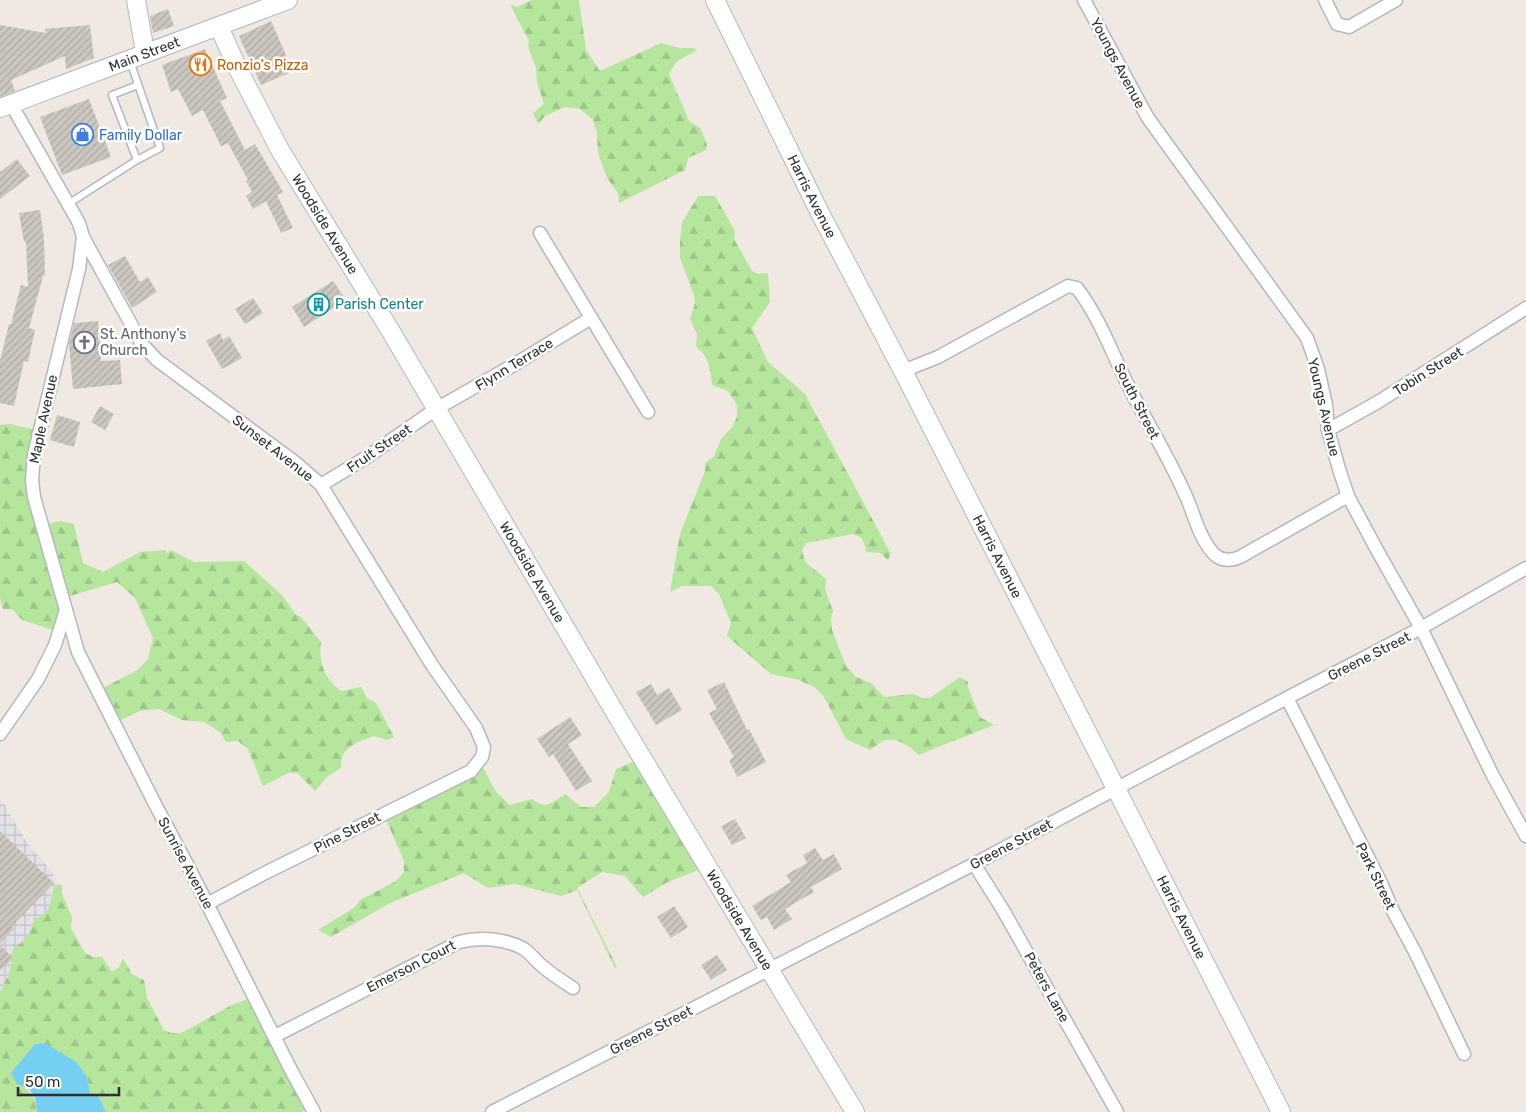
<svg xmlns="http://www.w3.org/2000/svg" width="1526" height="1112" font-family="Rubik,sans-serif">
<defs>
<pattern id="industrial-grid" width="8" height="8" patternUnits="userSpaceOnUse" patternTransform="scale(1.25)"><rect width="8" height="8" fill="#e3e1e8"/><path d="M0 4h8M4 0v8" fill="none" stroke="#c3c1c7"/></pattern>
<pattern id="forest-firs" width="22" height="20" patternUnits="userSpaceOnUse" patternTransform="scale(1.25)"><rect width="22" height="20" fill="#b6e59e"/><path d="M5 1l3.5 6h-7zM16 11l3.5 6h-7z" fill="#9dc588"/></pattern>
<pattern id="building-hatch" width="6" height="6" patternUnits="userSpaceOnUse" patternTransform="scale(1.25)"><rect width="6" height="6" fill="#cbc7bf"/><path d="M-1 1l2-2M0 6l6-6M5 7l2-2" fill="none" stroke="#afaba4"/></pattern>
</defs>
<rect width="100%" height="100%" fill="#efe9e1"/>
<path fill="url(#industrial-grid)" d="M0,799L3,802L27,843L53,873L55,885L51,895V905L47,913L34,920L32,929L23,943L13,949L9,974L0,992Z"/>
<g fill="url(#forest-firs)">
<path d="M532,0H579L586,50L600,71L661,43L679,48H693L697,50L676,62L669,74L689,121L700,128L707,144L706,150L688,158L685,170L619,203L618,193L607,178L598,153L597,133L593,120L580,109L565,107L545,116L538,124L533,113L544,104L537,82L536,68L528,46L529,41L510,4L517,7Z"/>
<path d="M698,196H715L735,231L734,239L752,271L758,274L768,273L770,302L752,328L768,362L805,394L891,554L888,560L880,553L867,552L862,538L853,534L806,543L802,550L805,562L826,579L825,589L833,611L831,618L832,630L846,666L856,677L871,683L884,697L913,694L923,698H930L960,677L968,682V687L980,717L994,725L918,755C911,746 895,736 883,741C879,744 874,747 870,750L846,739L824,697L816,688L799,680L771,674L727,636L731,623L719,594L711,586H682L670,592L680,534L705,471V463L714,456L721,439L732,427L737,417V405L728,391L712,385C711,369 708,356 696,346L697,333L690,319L695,303L694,295L680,258V240L682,223Z"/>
<path d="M10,424L36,430L32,455L41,525L60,521L74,524L83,563L103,572L140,552L166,550V553L171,550L194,562L244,561L283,596L295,614L301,617L321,642C318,663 325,679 341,691L361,687L367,698L376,703L394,737L387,740L374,736C356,743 340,746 341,768L328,776L315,791L297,773H288L263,786L248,749L238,741L226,742L220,732L204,722L182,720L159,709L140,711L114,723L97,691L136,671L148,659L153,638L135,598L117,582L67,597L56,631L22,620L12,609H3L0,598V425Z"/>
<path d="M641,759L706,867L668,882L643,897L625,876L602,872L577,888L617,967L615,968L577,890L561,896L515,884L488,888L464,873L390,903L331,937L318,930L355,907L360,900L396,881L404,872V861L384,815L480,762L496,792L510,805L532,799C546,810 552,803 565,794L581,807H594L609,792L616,769Z"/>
<path d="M59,884L62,886V894L72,917L71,928L85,953L93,957H102L112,972L119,967L123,958L132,974L144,980L147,998L164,1030L171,1033H181L230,1006L252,997L308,1109L302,1112H106L99,1097L90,1093L87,1077L17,1084C33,1092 34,1095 37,1112H0V992L9,974L13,949C24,942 31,933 34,920C56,908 47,905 55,885Z"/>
</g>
<path fill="#75cff0" d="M45,1043L76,1062L87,1077L90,1093L99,1097L106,1112H37L35,1098L30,1090L17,1084L11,1073L35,1044Z"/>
<g fill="url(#building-hatch)">
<path d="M168,9L174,26L153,33L150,16Z"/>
<path d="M271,21L293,71L261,85L239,36Z"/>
<path d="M0,25L46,33L45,29L90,25L94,58L66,69L65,56L11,80L15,91L0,97Z"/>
<path d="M205,49L227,98L220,101L245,150L255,144L283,192L277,195L293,228L281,233L266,201L253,209L246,196L252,192L246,181L248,180L228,143L221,146L203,110L192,116L178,89L171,92L162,65Z"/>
<path d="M89,99L111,157L62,175L40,117Z"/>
<path d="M17,159L30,176L0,199V172Z"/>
<path d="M40,210L44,239L45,276H43L29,328L35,330L28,362L24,361L14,406L0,403V361L9,324H11L21,285L28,287L26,242H24L19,213Z"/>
<path d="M125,256L140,282L148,277L157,292L132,308L108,265Z"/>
<path d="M333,281L346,300L304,327L292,307Z"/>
<path d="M253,298L263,313L245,324L235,309Z"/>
<path d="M98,321L101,361L120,360L122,384L73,389L69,344L74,323Z"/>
<path d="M220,333L223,340L229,336L242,358L222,369L206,341Z"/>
<path d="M100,406L114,414L105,430L91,422Z"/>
<path d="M57,415L80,422L74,447L50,440Z"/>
<path d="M724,682L747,730L749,729L766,762L737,777L729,760L734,757L709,713L717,709L707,690Z"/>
<path d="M651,684L657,695L669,688L682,710L656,725L636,692Z"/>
<path d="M570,717L582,735L568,744L592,781L576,791L553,754L549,757L537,739Z"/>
<path d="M735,819L746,838L732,845L721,826Z"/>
<path d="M0,831L54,883L12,926L14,929L0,944Z"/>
<path d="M815,848L823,860L834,854L842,869L811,887L814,892L785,909L792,919L774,930L767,917L761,920L752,906L791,882L786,875L807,863L803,855Z"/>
<path d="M674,906L688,927L671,938L657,917Z"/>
<path d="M0,945L13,958L0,971Z"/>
<path d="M717,955L727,970L711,980L701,965Z"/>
</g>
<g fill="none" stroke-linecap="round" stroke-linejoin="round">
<defs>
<g id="lane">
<path d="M137,160L112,95L138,85"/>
<path d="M68,204L137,160L160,148L130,61"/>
</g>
<g id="street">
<path d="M1084,0L1148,118L1307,338L1318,369L1326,405L1328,430L1339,469L1348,496L1377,550L1421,628L1492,774L1526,836"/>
<path d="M1325,0L1337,24L1349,27L1396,0"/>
<path d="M540,233L648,412"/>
<path d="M83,237L142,344L157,360L296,463L321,485L432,665L476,728L484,747L482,757L471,771L265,873L207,904"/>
<path d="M903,371L938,357L1068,286L1077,288C1101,320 1112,354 1130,389C1148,424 1169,458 1185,494C1194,513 1199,539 1215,555C1222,561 1232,561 1240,557L1348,496"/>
<path d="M1328,430L1378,402L1526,308"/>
<path d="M321,485L367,457L436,409L510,367L591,318"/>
<path d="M66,610L78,652L156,806L188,866L292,1072L314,1112"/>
<path d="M1287,698L1381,883L1393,911L1415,952L1464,1054"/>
<path d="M0,734L38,679L55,645L66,610L34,497L32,480L34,455L79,269L83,237L79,223L11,104"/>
<path d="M974,864L1003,910L1117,1112"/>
<path d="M275,1036L459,942C479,937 505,938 524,949C531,954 535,960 541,965C551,974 562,981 573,988"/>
<path d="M492,1112L974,864L1287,698L1421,628L1526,568"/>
</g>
<g id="secondary">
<path d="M136,0L145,52"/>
<path id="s1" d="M715,0L819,211L903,371L1281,1112"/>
<path id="s2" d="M219,27L239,71L280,150L390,330L623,726L855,1112"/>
<path id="s3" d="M0,108L288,0"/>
</g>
</defs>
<use href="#lane" stroke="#b4b7c1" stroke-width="9"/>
<use href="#street" stroke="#b4b7c1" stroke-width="15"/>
<use href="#secondary" stroke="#b4b7c1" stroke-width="20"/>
<use href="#lane" stroke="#fff" stroke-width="6"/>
<use href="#street" stroke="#fff" stroke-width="12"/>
<use href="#secondary" stroke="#fff" stroke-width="18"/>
</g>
<defs>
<symbol id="restaurant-ring" viewBox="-11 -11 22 22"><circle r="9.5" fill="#fff" stroke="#e8710a" stroke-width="1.5"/><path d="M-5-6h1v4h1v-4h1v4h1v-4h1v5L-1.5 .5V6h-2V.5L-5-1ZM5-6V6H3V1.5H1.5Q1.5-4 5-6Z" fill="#e8710a"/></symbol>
<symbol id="shop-ring" viewBox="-11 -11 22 22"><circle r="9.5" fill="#fff" stroke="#3f7fe0" stroke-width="1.5"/><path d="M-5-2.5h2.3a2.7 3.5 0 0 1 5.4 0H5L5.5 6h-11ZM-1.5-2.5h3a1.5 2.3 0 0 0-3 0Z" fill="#3f7fe0"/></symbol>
<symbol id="building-ring" viewBox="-11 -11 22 22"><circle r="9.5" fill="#fff" stroke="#0f9aa8" stroke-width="1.5"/><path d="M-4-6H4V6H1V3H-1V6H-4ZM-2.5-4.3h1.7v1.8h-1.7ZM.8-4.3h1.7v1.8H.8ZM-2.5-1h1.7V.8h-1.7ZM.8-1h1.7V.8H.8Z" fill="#0f9aa8"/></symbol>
<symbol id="church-ring" viewBox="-11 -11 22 22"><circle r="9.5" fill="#fff" stroke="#6b7280" stroke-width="1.5"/><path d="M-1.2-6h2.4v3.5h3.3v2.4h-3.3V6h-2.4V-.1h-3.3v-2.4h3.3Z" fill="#6b7280"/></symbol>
</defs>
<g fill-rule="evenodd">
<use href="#restaurant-ring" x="188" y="52" width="25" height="25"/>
<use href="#shop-ring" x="70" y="122" width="25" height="25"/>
<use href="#building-ring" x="306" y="292" width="25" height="25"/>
<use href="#church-ring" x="72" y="330" width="25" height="25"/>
</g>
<g text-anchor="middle" stroke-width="5" stroke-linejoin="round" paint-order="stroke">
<g font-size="14" fill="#2e2e2e" stroke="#fff">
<text dy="5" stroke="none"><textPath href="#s3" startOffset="154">Main Street</textPath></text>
<text transform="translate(1118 63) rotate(62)" y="5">Youngs Avenue</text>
<text dy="5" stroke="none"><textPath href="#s1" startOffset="219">Harris Avenue</textPath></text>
<text dy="5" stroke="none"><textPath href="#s2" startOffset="224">Woodside Avenue</textPath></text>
<text transform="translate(514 364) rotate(-31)" y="5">Flynn Terrace</text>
<text transform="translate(1428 371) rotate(-32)" y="5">Tobin Street</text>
<text transform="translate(1137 401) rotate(63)" y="5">South Street</text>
<text transform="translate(1324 407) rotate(77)" y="5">Youngs Avenue</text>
<text transform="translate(43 419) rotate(-78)" y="5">Maple Avenue</text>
<text transform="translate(273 448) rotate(38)" y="5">Sunset Avenue</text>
<text transform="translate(379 448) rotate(-34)" y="5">Fruit Street</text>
<text dy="5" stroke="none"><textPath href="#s1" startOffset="624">Harris Avenue</textPath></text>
<text dy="5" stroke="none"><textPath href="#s2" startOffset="629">Woodside Avenue</textPath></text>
<text transform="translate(1369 656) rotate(-27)" y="5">Greene Street</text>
<text transform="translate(347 832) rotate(-27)" y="5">Pine Street</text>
<text transform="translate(1011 844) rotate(-28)" y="5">Greene Street</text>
<text transform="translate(186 863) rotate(62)" y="5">Sunrise Avenue</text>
<text transform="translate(1376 876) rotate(64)" y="5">Park Street</text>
<text dy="5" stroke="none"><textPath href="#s1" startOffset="1029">Harris Avenue</textPath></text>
<text dy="5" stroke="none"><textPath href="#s2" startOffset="1034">Woodside Avenue</textPath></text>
<text transform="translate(411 966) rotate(-27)" y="5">Emerson Court</text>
<text transform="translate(1047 987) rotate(61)" y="5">Peters Lane</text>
<text transform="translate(651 1030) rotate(-27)" y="5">Greene Street</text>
</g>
<g font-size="14" fill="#c56008" stroke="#fff" text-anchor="start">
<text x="217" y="70">Ronzio's Pizza</text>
</g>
<g font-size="14" fill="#366cbe" stroke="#fff" text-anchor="start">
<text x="99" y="140">Family Dollar</text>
</g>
<g font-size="14" fill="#0d838f" stroke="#fff" text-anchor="start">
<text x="335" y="309">Parish Center</text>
</g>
<g font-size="14" fill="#5b616d" stroke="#fff" text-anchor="start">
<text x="100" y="339">St. Anthony's<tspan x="100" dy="16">Church</tspan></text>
</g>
</g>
<path d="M18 1087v8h101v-8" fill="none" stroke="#2e2e2e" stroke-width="2.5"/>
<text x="25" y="1087" font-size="15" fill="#2e2e2e" stroke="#ffffff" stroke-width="4" paint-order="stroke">50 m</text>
</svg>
